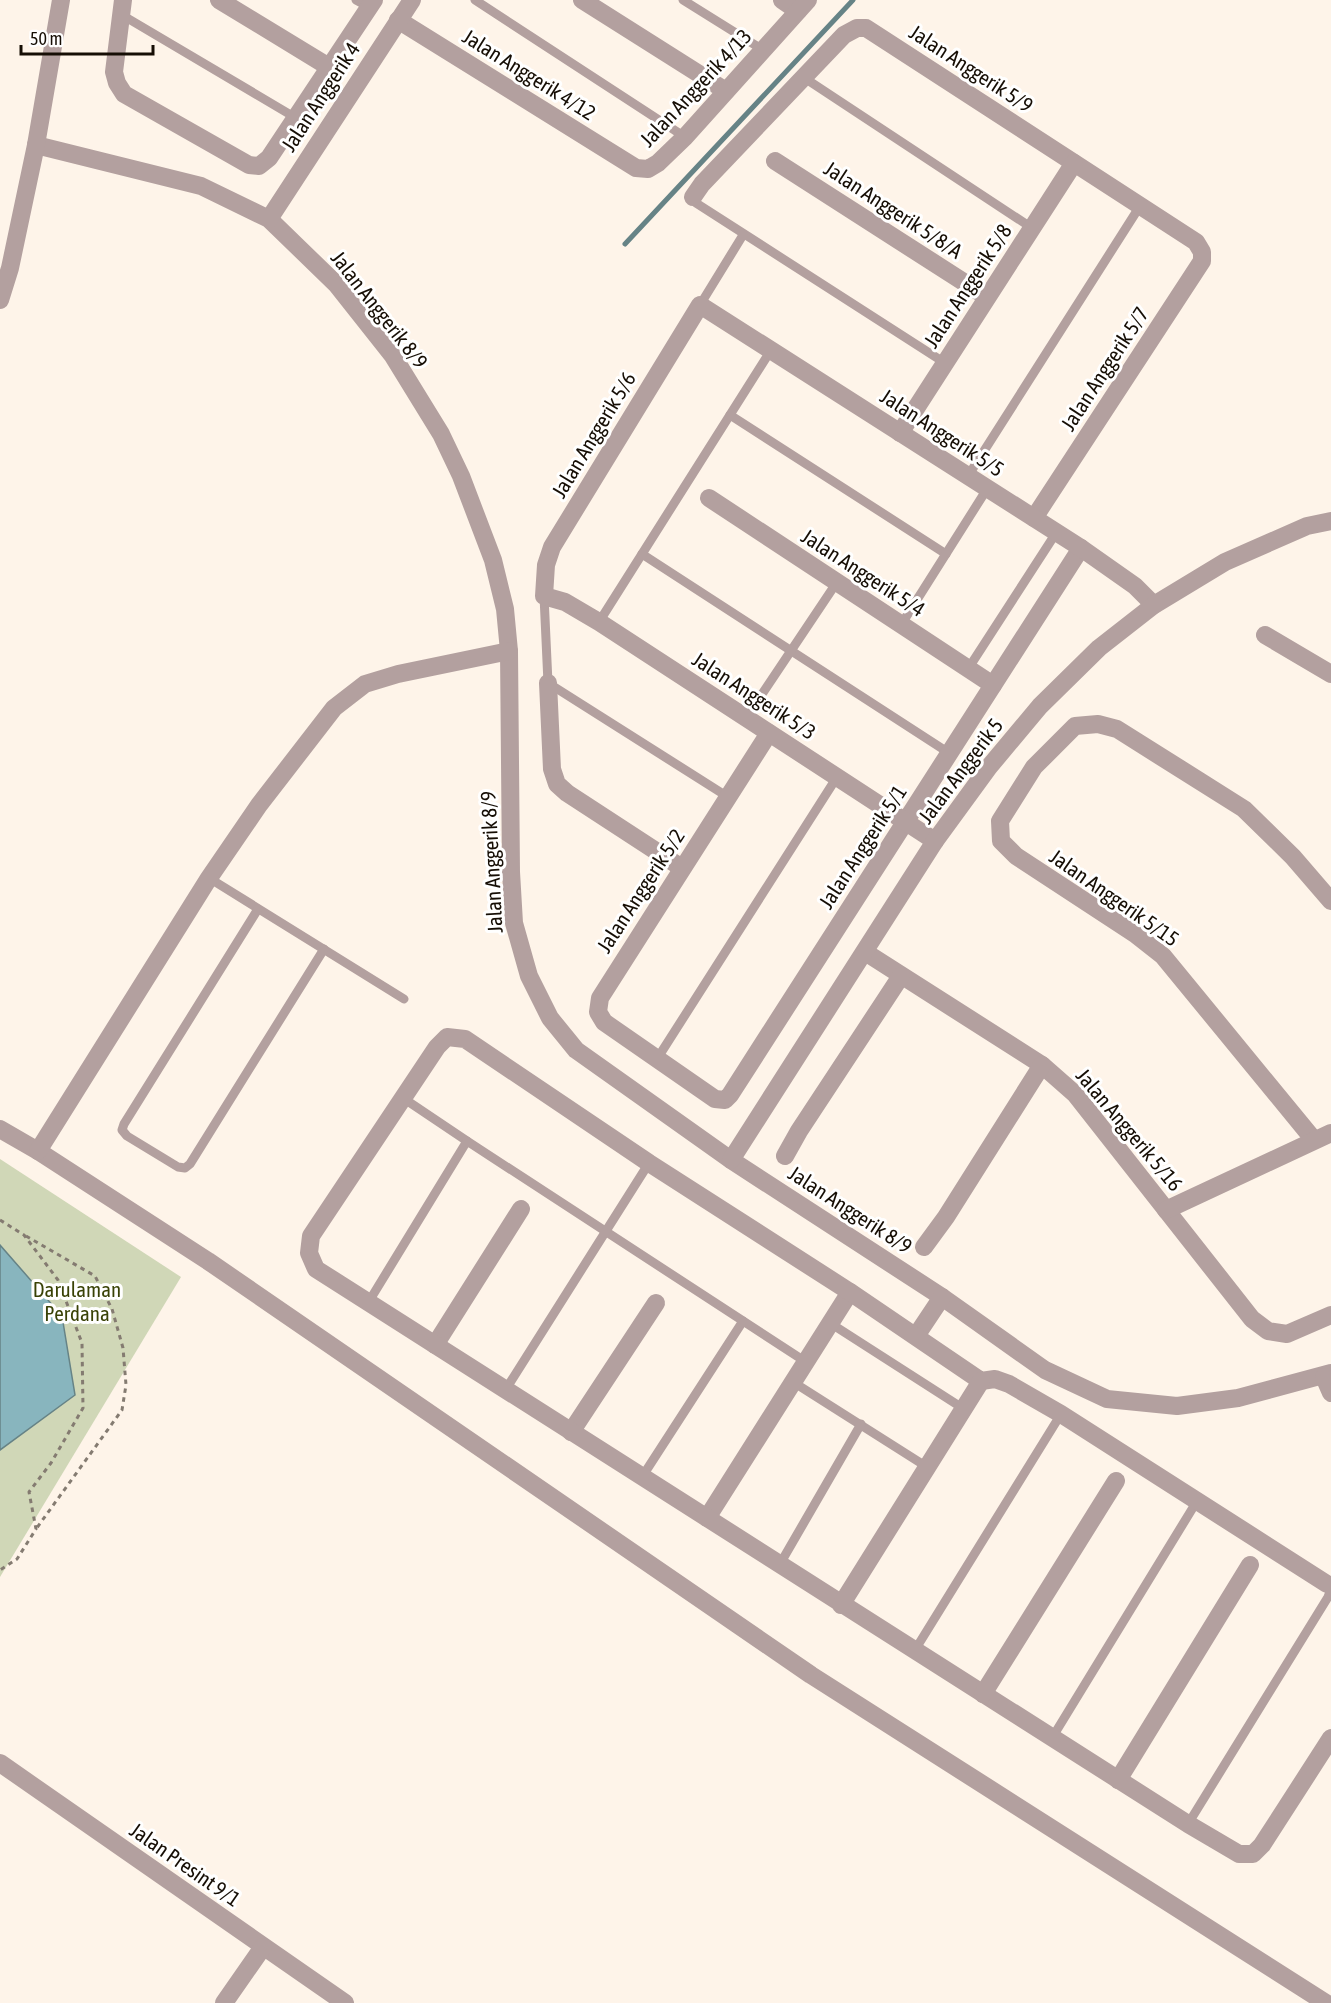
<svg xmlns="http://www.w3.org/2000/svg" width="1331" height="2003" font-family="'Asap Condensed',sans-serif">
<rect width="100%" height="100%" fill="#fef4e9"/>
<path fill="#d0d7b7" d="M0,1159L181,1277L0,1577Z"/>
<path fill="#88b5be" stroke="#668386" stroke-width="1.5" d="M0,1245L62,1316L75,1395L0,1450Z"/>
<g fill="none" stroke-linecap="round" stroke-linejoin="round">
<path stroke="#668386" stroke-width="5" d="M625,244L853,0"/>
<g stroke="#847b71" stroke-width="3" stroke-dasharray="4.5 4.5" stroke-linecap="butt">
<path d="M0,1220L24,1235L58,1280L82,1343L83,1408L51,1463L29,1492L36,1529L17,1559L0,1570"/>
<path d="M26,1236L95,1276L112,1309L123,1348L126,1385L122,1410L36,1529"/>
</g>
<g stroke="#b3a09f" stroke-width="9">
<path d="M356,0L369,7"/>
<path d="M475,0L685,137"/>
<path d="M683,0L763,50"/>
<path d="M122,15L296,118"/>
<path d="M803,77L1032,228"/>
<path d="M693,197L696,203L945,363"/>
<path d="M700,305L743,235"/>
<path d="M730,415L946,554"/>
<path d="M968,476L1140,206"/>
<path d="M642,554L949,753"/>
<path d="M544,596L548,683L728,797"/>
<path d="M599,622L771,350"/>
<path d="M901,625L987,489"/>
<path d="M968,669L1056,533"/>
<path d="M746,718L837,582"/>
<path d="M209,878L404,999"/>
<path d="M258,909L124,1124L122,1130L127,1136L178,1167L185,1168L190,1164L324,949"/>
<path d="M657,1059L837,777"/>
<path d="M403,1098L467,1141"/>
<path d="M368,1303L467,1141L806,1362"/>
<path d="M830,1323L964,1409"/>
<path d="M793,1382L927,1467"/>
<path d="M506,1389L649,1163"/>
<path d="M642,1477L743,1321"/>
<path d="M780,1564L861,1424"/>
<path d="M915,1650L1061,1414"/>
<path d="M1052,1738L1197,1501"/>
<path d="M1188,1824L1328,1597L1330,1592L1327,1584"/>
</g>
<g stroke="#b3a09f" stroke-width="18">
<path d="M123,0L114,72L117,83L124,94L249,165L259,166L269,158L374,0"/>
<path d="M219,0L329,67"/>
<path d="M582,0L726,91"/>
<path d="M782,0L798,11"/>
<path d="M398,20L636,168L648,169L658,163L685,137L808,0"/>
<path d="M36,145L201,186L269,219L336,284L393,356L441,434L461,476L493,560L505,609L509,651L511,872L514,923L529,976L550,1018L576,1050L731,1160L942,1297L1045,1370L1107,1399L1177,1406L1238,1398L1331,1373"/>
<path d="M775,161L987,297"/>
<path d="M693,197L702,184L844,35L857,28H866L1196,242L1202,252V261L1034,518"/>
<path d="M269,219L412,0"/>
<path d="M0,300L10,268L36,145L61,0"/>
<path d="M900,433L1074,163"/>
<path d="M709,498L993,685"/>
<path d="M1265,635L1331,674"/>
<path d="M548,683L552,769L557,784L567,793L682,868"/>
<path d="M769,733L600,998L598,1012L604,1022L715,1099L725,1100L730,1095L1081,548"/>
<path d="M935,841L599,622L565,602L544,596L546,565L552,547L700,305L1081,548L1135,586L1154,605"/>
<path d="M865,952L1042,1065L1075,1094L1252,1319L1268,1331L1287,1334L1331,1315"/>
<path d="M0,1129L38,1151L208,1261L811,1675L1326,2003"/>
<path d="M1314,1140L1163,956L1135,934L1016,856L1001,841L1000,821L1034,767L1075,726L1098,724L1117,729L1244,809L1293,857L1331,901"/>
<path d="M38,1151L209,878L259,805L334,708L365,684L398,674L509,651"/>
<path d="M785,1156L799,1131L901,976"/>
<path d="M731,1160L935,841L989,767L1040,706L1099,648L1154,605L1225,562L1307,526L1331,521"/>
<path d="M1166,1210L1331,1133"/>
<path d="M924,1247L946,1217L1042,1065"/>
<path d="M916,1336L942,1297"/>
<path d="M435,1345L521,1209"/>
<path d="M1324,1377L1331,1393"/>
<path d="M571,1432L656,1303"/>
<path d="M707,1518L850,1292"/>
<path d="M1327,1584L1061,1414L1009,1384L995,1379L981,1381L850,1292L649,1163L465,1039L447,1037L437,1047L311,1236L309,1253L316,1269L1188,1824L1239,1854H1253L1262,1845L1331,1738"/>
<path d="M841,1605L981,1381"/>
<path d="M983,1694L1116,1481"/>
<path d="M0,1763L345,2003"/>
<path d="M1118,1780L1250,1565"/>
<path d="M224,2003L263,1947"/>
</g>
</g>
<g text-anchor="middle" stroke-width="6" stroke-linejoin="round" paint-order="stroke">
<g font-size="21" fill="#160e05" stroke="#fff">
<text transform="translate(971 69) rotate(33)" y="7">Jalan Anggerik 5/9</text>
<text transform="translate(529 75) rotate(32)" y="7">Jalan Anggerik 4/12</text>
<text transform="translate(696 88) rotate(-47)" y="7">Jalan Anggerik 4/13</text>
<text transform="translate(321 97) rotate(-57)" y="7">Jalan Anggerik 4</text>
<text transform="translate(893 210) rotate(33)" y="7">Jalan Anggerik 5/8/A</text>
<text transform="translate(968 286) rotate(-57)" y="7">Jalan Anggerik 5/8</text>
<text transform="translate(379 310) rotate(52)" y="7">Jalan Anggerik 8/9</text>
<text transform="translate(1105 369) rotate(-57)" y="7">Jalan Anggerik 5/7</text>
<text transform="translate(942 433) rotate(33)" y="7">Jalan Anggerik 5/5</text>
<text transform="translate(594 435) rotate(-59)" y="7">Jalan Anggerik 5/6</text>
<text transform="translate(863 573) rotate(33)" y="7">Jalan Anggerik 5/4</text>
<text transform="translate(754 696) rotate(33)" y="7">Jalan Anggerik 5/3</text>
<text transform="translate(961 771) rotate(-53)" y="7">Jalan Anggerik 5</text>
<text transform="translate(863 847) rotate(-57)" y="7">Jalan Anggerik 5/1</text>
<text transform="translate(492 862) rotate(-93)" y="7">Jalan Anggerik 8/9</text>
<text transform="translate(641 891) rotate(-57)" y="7">Jalan Anggerik 5/2</text>
<text transform="translate(1114 898) rotate(35)" y="7">Jalan Anggerik 5/15</text>
<text transform="translate(1129 1130) rotate(50)" y="7">Jalan Anggerik 5/16</text>
<text transform="translate(850 1210) rotate(33)" y="7">Jalan Anggerik 8/9</text>
<text transform="translate(185 1865) rotate(35)" y="7">Jalan Presint 9/1</text>
</g>
<g font-size="21" fill="#394206" stroke="#fff">
<text x="77" y="1297">Darulaman<tspan x="77" dy="24">Perdana</tspan></text>
</g>
</g>
<path d="M21 45v9h132v-9" fill="none" stroke="#160e05" stroke-width="3"/>
<text x="30" y="45" font-size="18" fill="#160e05" stroke="#ffffff" stroke-width="4.5" paint-order="stroke">50 m</text>
</svg>
